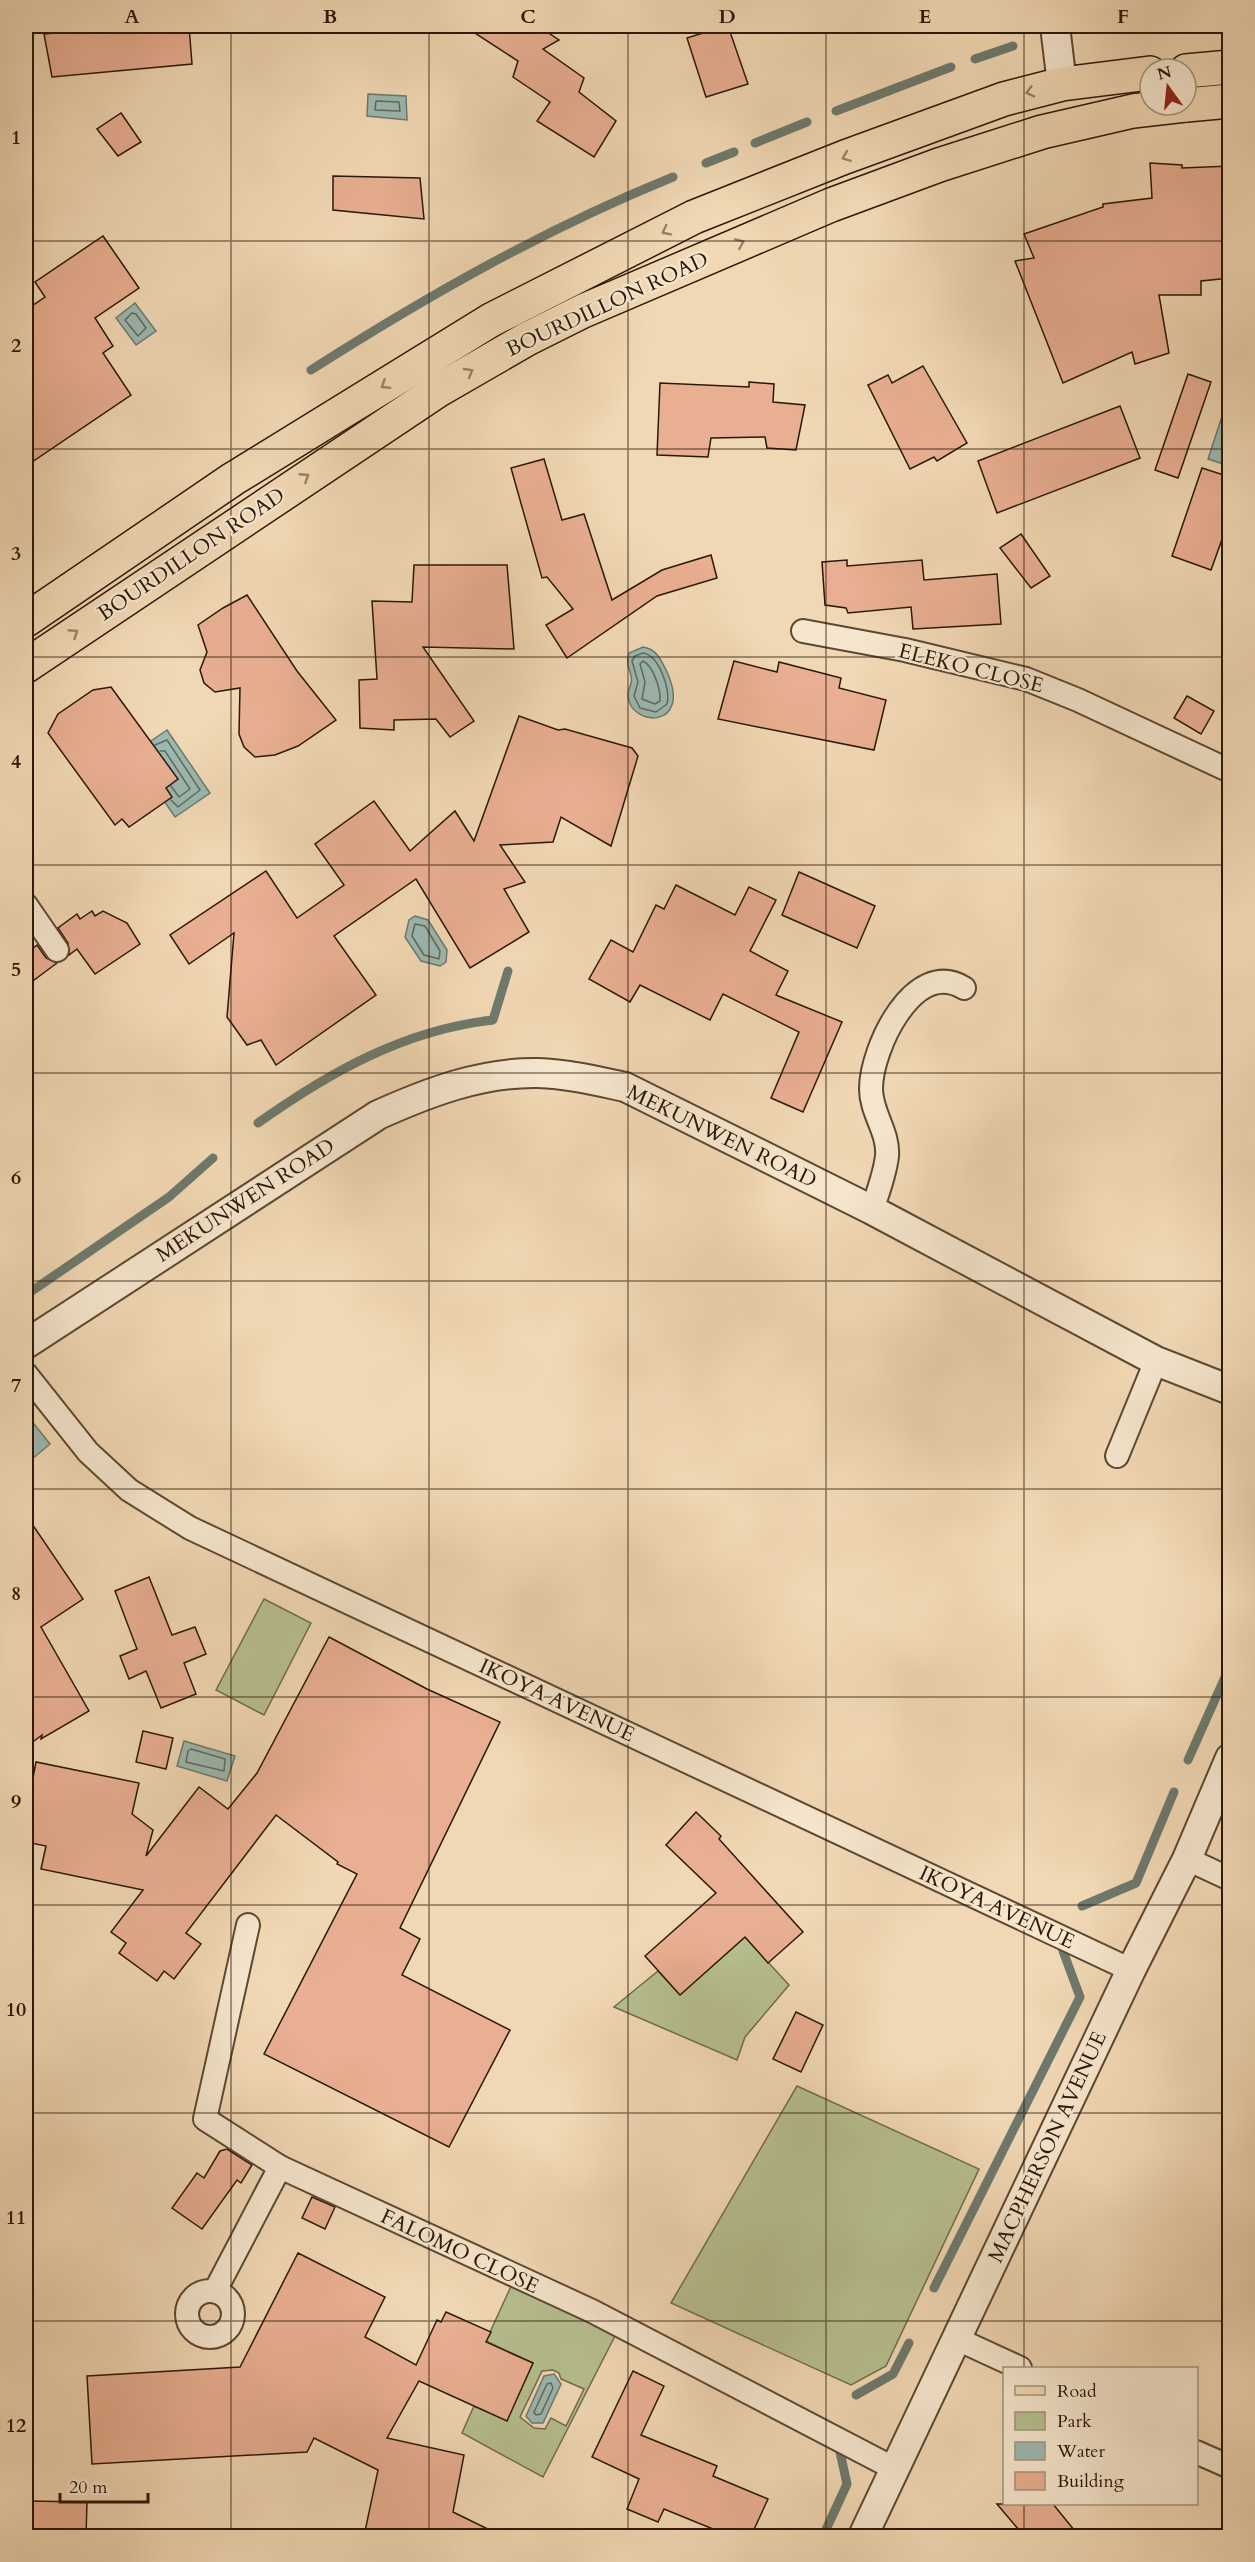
<svg xmlns="http://www.w3.org/2000/svg" width="1255" height="2562" font-family="Cardo,serif">
<rect width="100%" height="100%" fill="#f1d8b4"/>
<filter id="stains"><feTurbulence type="fractalNoise" baseFrequency=".00333" numOctaves="4"/><feColorMatrix values="0 0 0 0 .2 0 0 0 0 .09 0 0 0 0 .02 0 0 0 .5 -.17"/></filter>
<radialGradient id="worn" r=".72"><stop offset=".6" stop-color="#630" stop-opacity="0"/><stop offset="1" stop-color="#630" stop-opacity=".3"/></radialGradient>
<g fill="#b7bf8f" stroke="#706c4b" stroke-width="1.5" fill-rule="evenodd">
<path d="M264,1599L311,1623L264,1715L216,1690Z"/>
<path d="M745,1937L789,1985L745,2037L737,2060L614,2007L658,1971L680,1995Z"/>
<path d="M797,2086L979,2169L886,2366L851,2385L671,2303Z"/>
<path d="M513,2282L617,2332L543,2477L462,2433L474,2406L507,2420L533,2363L486,2341ZM553,2370L559,2373L561,2379L584,2389L566,2426L551,2418L545,2429L534,2428L520,2417L542,2371Z"/>
</g>
<g fill="#9bb9b1" stroke="#6e796d" stroke-width="1.5">
<path d="M368,94L406,96L407,120L367,116Z"/>
<path d="M135,303L156,331L136,345L116,318Z"/>
<path d="M1224,410L1229,411V466L1208,459Z"/>
<path d="M643,647C657,649 661,660 667,672C693,730 630,727 628,696C627,691 630,688 631,683C634,673 624,667 629,653Z"/>
<path d="M167,730L210,793L175,817L132,754Z"/>
<path d="M415,916L428,920L447,950L446,962L440,966L421,961L405,937L409,920Z"/>
<path d="M26,1414L50,1444L26,1464Z"/>
<path d="M184,1741L235,1756L227,1781L177,1766Z"/>
<path d="M554,2374L561,2384L543,2423H532L526,2416L544,2376Z"/>
</g>
<g fill="none" stroke-linecap="round" stroke-linejoin="round">
<g stroke="#62685c" stroke-width="1.5">
<path d="M376,101L399,102L400,111L375,110Z"/>
<path d="M132,313L136,314L146,328L138,336L125,320Z"/>
<path d="M643,653C659,655 671,690 667,704L656,712L640,708L634,696L638,682L632,661L635,656Z"/>
<path d="M643,661C653,666 661,689 660,701L655,704L642,699L645,682L640,664Z"/>
<path d="M155,745L167,740L200,790L178,807L171,800"/>
<path d="M160,751H165L190,789L179,797L171,786"/>
<path d="M415,924L425,926L440,951L439,959L424,955L412,936Z"/>
<path d="M191,1749L225,1759L224,1771L186,1762L188,1751Z"/>
<path d="M551,2383L553,2388L541,2414L536,2415L534,2412L547,2384Z"/>
</g>
<g stroke="#6e796d" stroke-width="9">
<path d="M975,59L1013,46"/>
<path d="M836,111L951,67"/>
<path d="M755,143L807,122"/>
<path d="M706,163L734,152"/>
<path d="M311,370C427,296 545,229 673,177"/>
<path d="M258,1123C330,1072 404,1030 493,1020L508,971"/>
<path d="M26,1295L169,1197L213,1158"/>
<path d="M1188,1760L1230,1666"/>
<path d="M1082,1906L1136,1883L1174,1792"/>
<path d="M934,2288L1080,1997L1063,1951"/>
<path d="M856,2395L893,2374L909,2343"/>
<path d="M823,2536L847,2484L838,2443"/>
</g>
</g>
<g fill="#e9af92" stroke="#2a1807" stroke-width="1.5">
<path d="M129,26H189L192,64L52,77L44,34Z"/>
<path d="M464,26H538L559,40L543,49L584,78L579,92L616,121L594,157L537,121L550,102L513,77L518,61Z"/>
<path d="M725,26H728L748,84L706,97L687,38Z"/>
<path d="M121,113L141,142L118,156L97,129Z"/>
<path d="M1150,163L1182,165V168L1230,166V278L1201,281V295H1159L1169,353L1135,364L1132,352L1063,383L1015,261L1034,258L1024,234L1103,207V204L1152,198Z"/>
<path d="M333,176L420,178L424,219L333,210Z"/>
<path d="M103,236L139,288L95,318L113,346L103,353L131,395L26,466V310L45,297L35,282Z"/>
<path d="M923,366L967,443L937,461L934,457L910,469L868,385L888,375L892,383Z"/>
<path d="M1188,374L1211,382L1178,478L1155,470Z"/>
<path d="M749,382L774,384L773,402L805,405L796,450L767,448L765,437L711,438L708,457L657,455L660,383L749,387Z"/>
<path d="M1120,406L1140,458L997,513L978,461Z"/>
<path d="M544,459L562,520L584,514L612,600L662,570L711,555L717,578L657,596L567,658L546,625L573,609L547,577L542,578L511,468Z"/>
<path d="M1202,468L1230,477V517L1211,570L1172,556Z"/>
<path d="M1021,534L1050,576L1031,588L1000,548Z"/>
<path d="M847,560V566L922,560L924,580L997,574L1001,624L913,629L911,607L848,613L846,608L825,605L822,562Z"/>
<path d="M414,565H507L514,649L423,647L474,721L450,737L436,719L394,720V730L360,728L359,680L377,679L372,601L412,602Z"/>
<path d="M247,595L297,671L336,720L298,746L275,755L255,757L244,747L239,734L240,688L215,692L204,683L200,670L207,652L198,625L223,608Z"/>
<path d="M734,661L777,672L779,662L841,678L839,688L886,700L874,750L718,719Z"/>
<path d="M111,687L178,779L166,788L172,797L129,827L122,819L115,825L48,733L58,714L93,690Z"/>
<path d="M1187,696L1214,711L1201,734L1174,718Z"/>
<path d="M519,716L558,730L565,729L632,748L638,756L611,846L561,817L553,842L500,845L525,882L504,889L529,932L470,968L416,879L334,936L376,995L276,1065L261,1040L247,1045L227,1017L234,933L189,964L170,935L266,871L297,918L344,885L315,844L374,801L410,851L455,811L474,841Z"/>
<path d="M799,872L875,906L857,948L782,915Z"/>
<path d="M676,885L735,915L749,887L776,900L750,951L788,971L776,995L842,1022L803,1112L771,1098L799,1032L723,994L710,1020L640,985L630,1002L589,979L611,940L633,952L656,905L664,909Z"/>
<path d="M92,911L95,916L103,911L127,923L140,944L95,974L77,949L69,955L68,943L58,928L77,914L80,919Z"/>
<path d="M37,945L46,958L57,963L26,986V954Z"/>
<path d="M26,1515L83,1599L41,1627L89,1711L41,1739L42,1735L26,1747Z"/>
<path d="M149,1577L172,1635L195,1627L206,1654L184,1663L196,1694L161,1708L146,1671L129,1679L120,1656L137,1649L115,1591Z"/>
<path d="M329,1637L427,1689L500,1722L400,1928L420,1939L402,1975L510,2030L449,2147L264,2054L357,1874L337,1864L338,1862L276,1815L186,1933L201,1944L174,1979L164,1971L157,1981L119,1953L126,1943L111,1932L143,1890L41,1869L46,1846L26,1842V1814L36,1762L139,1783L132,1814L153,1830L146,1856L199,1787L228,1809L257,1773Z"/>
<path d="M143,1731L173,1738L166,1769L136,1762Z"/>
<path d="M696,1812L721,1836L719,1839L803,1932L768,1963L745,1937L680,1995L645,1956L716,1893L666,1845Z"/>
<path d="M796,2012L823,2025L801,2072L773,2059Z"/>
<path d="M227,2149L252,2165L241,2183L237,2180L202,2229L172,2208L197,2173L204,2178L220,2151Z"/>
<path d="M312,2197L335,2207L325,2229L302,2218Z"/>
<path d="M298,2253L385,2297L365,2337L416,2365L437,2320L441,2322L446,2312L491,2332L486,2342L533,2363L507,2421L419,2381L387,2438L464,2455L453,2512L502,2536H364L378,2470L314,2438L307,2452L92,2464L87,2376L240,2367Z"/>
<path d="M633,2371L664,2386L641,2435L717,2466L713,2476L768,2499L751,2536H730L664,2509L658,2522L627,2509L639,2479L592,2457Z"/>
<path d="M26,2501L87,2502L86,2536H26Z"/>
<path d="M997,2504H1053L1079,2536H1024Z"/>
</g>
<g fill="none" stroke-linecap="round" stroke-linejoin="round">
<defs>
<g id="minor">
<path d="M803,631L905,650L1026,679L1078,700L1230,771"/>
<path d="M26,905L57,950"/>
<path d="M872,1210C878,1192 885,1174 887,1156C889,1132 871,1113 871,1089C871,1049 914,957 964,988"/>
<path d="M26,1374L88,1452L129,1490L190,1528L1131,1970"/>
<path d="M1117,1456L1156,1361"/>
<path d="M1187,1859L1230,1879"/>
<path d="M248,1925L205,2119L280,2167L592,2311L895,2469"/>
<circle cx="210" cy="2314" r="23"/>
<path d="M215,2291L280,2167"/>
<path d="M957,2339L1020,2368"/>
<path d="M1196,2452L1230,2467"/>
</g>
<g id="tertiary">
<path d="M1055,26L1062,84"/>
<path d="M26,1344L378,1115C429,1092 482,1072 538,1073C568,1074 597,1081 625,1087L872,1210L1156,1361L1230,1390"/>
<path d="M863,2536L1131,1970L1187,1859L1230,1758"/>
</g>
<g id="primary">
<path d="M1186,71L1230,67"/>
<path d="M1186,105L1230,101"/>
<path d="M26,620L233,479L491,320L694,217L845,157L1004,99L1062,84L1150,73"/>
<path d="M26,666L437,391L527,339L583,311L831,205L939,165L1042,132L1133,111L1185,105"/>
</g>
</defs>
<use href="#minor" stroke="#5c4832" stroke-width="26"/>
<use href="#tertiary" stroke="#5c4832" stroke-width="32"/>
<use href="#primary" stroke="#2a1807" stroke-width="36"/>
<use href="#minor" stroke="#f6e6ce" stroke-width="22"/>
<use href="#tertiary" stroke="#f6e6ce" stroke-width="28"/>
<use href="#primary" stroke="#f1d8b4" stroke-width="33"/>
</g>
<defs><path id="oneway-chevron" d="M-2-3.5L2.5 0L-2 3.5" fill="none" stroke-width="1.6" stroke-linecap="round" stroke-linejoin="round" transform="scale(1.5)"/></defs>
<g stroke="#978266">
<use href="#oneway-chevron" transform="translate(1030 92) rotate(165)"/>
<use href="#oneway-chevron" transform="translate(846 157) rotate(159)"/>
<use href="#oneway-chevron" transform="translate(666 231) rotate(153)"/>
<use href="#oneway-chevron" transform="translate(740 243) rotate(-23)"/>
<use href="#oneway-chevron" transform="translate(469 372) rotate(-30)"/>
<use href="#oneway-chevron" transform="translate(385 385) rotate(148)"/>
<use href="#oneway-chevron" transform="translate(305 477) rotate(-33)"/>
<use href="#oneway-chevron" transform="translate(74 633) rotate(-34)"/>
</g>
<path fill="none" stroke="#2a1807" stroke-width="1.5" stroke-opacity="0.55" d="M231,26V2536M429,26V2536M628,26V2536M826,26V2536M1024,26V2368M26,241H1230M26,449H1230M26,657H1230M26,865H1230M26,1073H1230M26,1281H1230M26,1489H1230M26,1697H1230M26,1905H1230M26,2113H1230M26,2321H1230M1024,2504V2536"/>
<g text-anchor="middle" stroke-width="4.5" stroke-linejoin="round" paint-order="stroke">
<g font-size="21" fill="#2a1807" stroke="#f6e6ce">
<text transform="translate(607 304) rotate(-25)" y="7">BOURDILLON ROAD</text>
<text transform="translate(191 554) rotate(-34)" y="7">BOURDILLON ROAD</text>
<text transform="translate(971 668) rotate(14)" y="7">ELEKO CLOSE</text>
<text transform="translate(722 1136) rotate(26)" y="7">MEKUNWEN ROAD</text>
<text transform="translate(245 1200) rotate(-33)" y="7">MEKUNWEN ROAD</text>
<text transform="translate(557 1700) rotate(25)" y="7">IKOYA AVENUE</text>
<text transform="translate(997 1907) rotate(25)" y="7">IKOYA AVENUE</text>
<text transform="translate(1047 2147) rotate(-65)" y="7">MACPHERSON AVENUE</text>
<text transform="translate(460 2251) rotate(25)" y="7">FALOMO CLOSE</text>
</g>
</g>
<rect width="1255" height="2562" fill="none" stroke="#f1d8b4" stroke-width="66"/>
<rect x="1003" y="2367" width="195" height="138" fill="#f6e6ce" stroke="#a4947e" stroke-width="1.5"/>
<rect x="1015" y="2386" width="30" height="9" fill="#f1d8b4" stroke="#a4947e" stroke-width="1.5"/>
<text x="1057" y="2397" font-size="18" fill="#2a1807">Road</text>
<rect x="1015" y="2412" width="30" height="18" fill="#b7bf8f" stroke="#a4947e" stroke-width="1.5"/>
<text x="1057" y="2427" font-size="18" fill="#2a1807">Park</text>
<rect x="1015" y="2442" width="30" height="18" fill="#9bb9b1" stroke="#a4947e" stroke-width="1.5"/>
<text x="1057" y="2457" font-size="18" fill="#2a1807">Water</text>
<rect x="1015" y="2472" width="30" height="18" fill="#e9af92" stroke="#a4947e" stroke-width="1.5"/>
<text x="1057" y="2487" font-size="18" fill="#2a1807">Building</text>
<g transform="translate(1168 87) rotate(345)"><circle r="28" fill="#f6e6ce" stroke="#a4947e" stroke-width="1.5"/>
<path d="M0-4.5L10 22L0 15L-10 22Z" fill="#8f2418"/>
<text y="-9" font-size="16" font-weight="bold" text-anchor="middle" fill="#2a1807">N</text>
</g>
<path d="M60 2493v9h88v-9" fill="none" stroke="#2a1807" stroke-width="3"/>
<text x="69" y="2493" font-size="18" fill="#2a1807" stroke="#f6e6ce" stroke-width="4.5" paint-order="stroke">20 m</text>
<rect x="33" y="33" width="1189" height="2496" fill="none" stroke="#2a1807" stroke-width="2"/>
<g font-size="20" text-anchor="middle" font-weight="bold" fill="#2a1807">
<text x="132" y="23">A</text>
<text x="330" y="23">B</text>
<text x="528" y="23">C</text>
<text x="727" y="23">D</text>
<text x="925" y="23">E</text>
<text x="1123" y="23">F</text>
<text x="16" y="144">1</text>
<text x="16" y="352">2</text>
<text x="16" y="560">3</text>
<text x="16" y="768">4</text>
<text x="16" y="976">5</text>
<text x="16" y="1184">6</text>
<text x="16" y="1392">7</text>
<text x="16" y="1600">8</text>
<text x="16" y="1808">9</text>
<text x="16" y="2016">10</text>
<text x="16" y="2224">11</text>
<text x="16" y="2432">12</text>
</g>
<rect width="100%" height="100%" filter="url(#stains)"/>
<rect width="100%" height="100%" fill="url(#worn)"/>
</svg>
